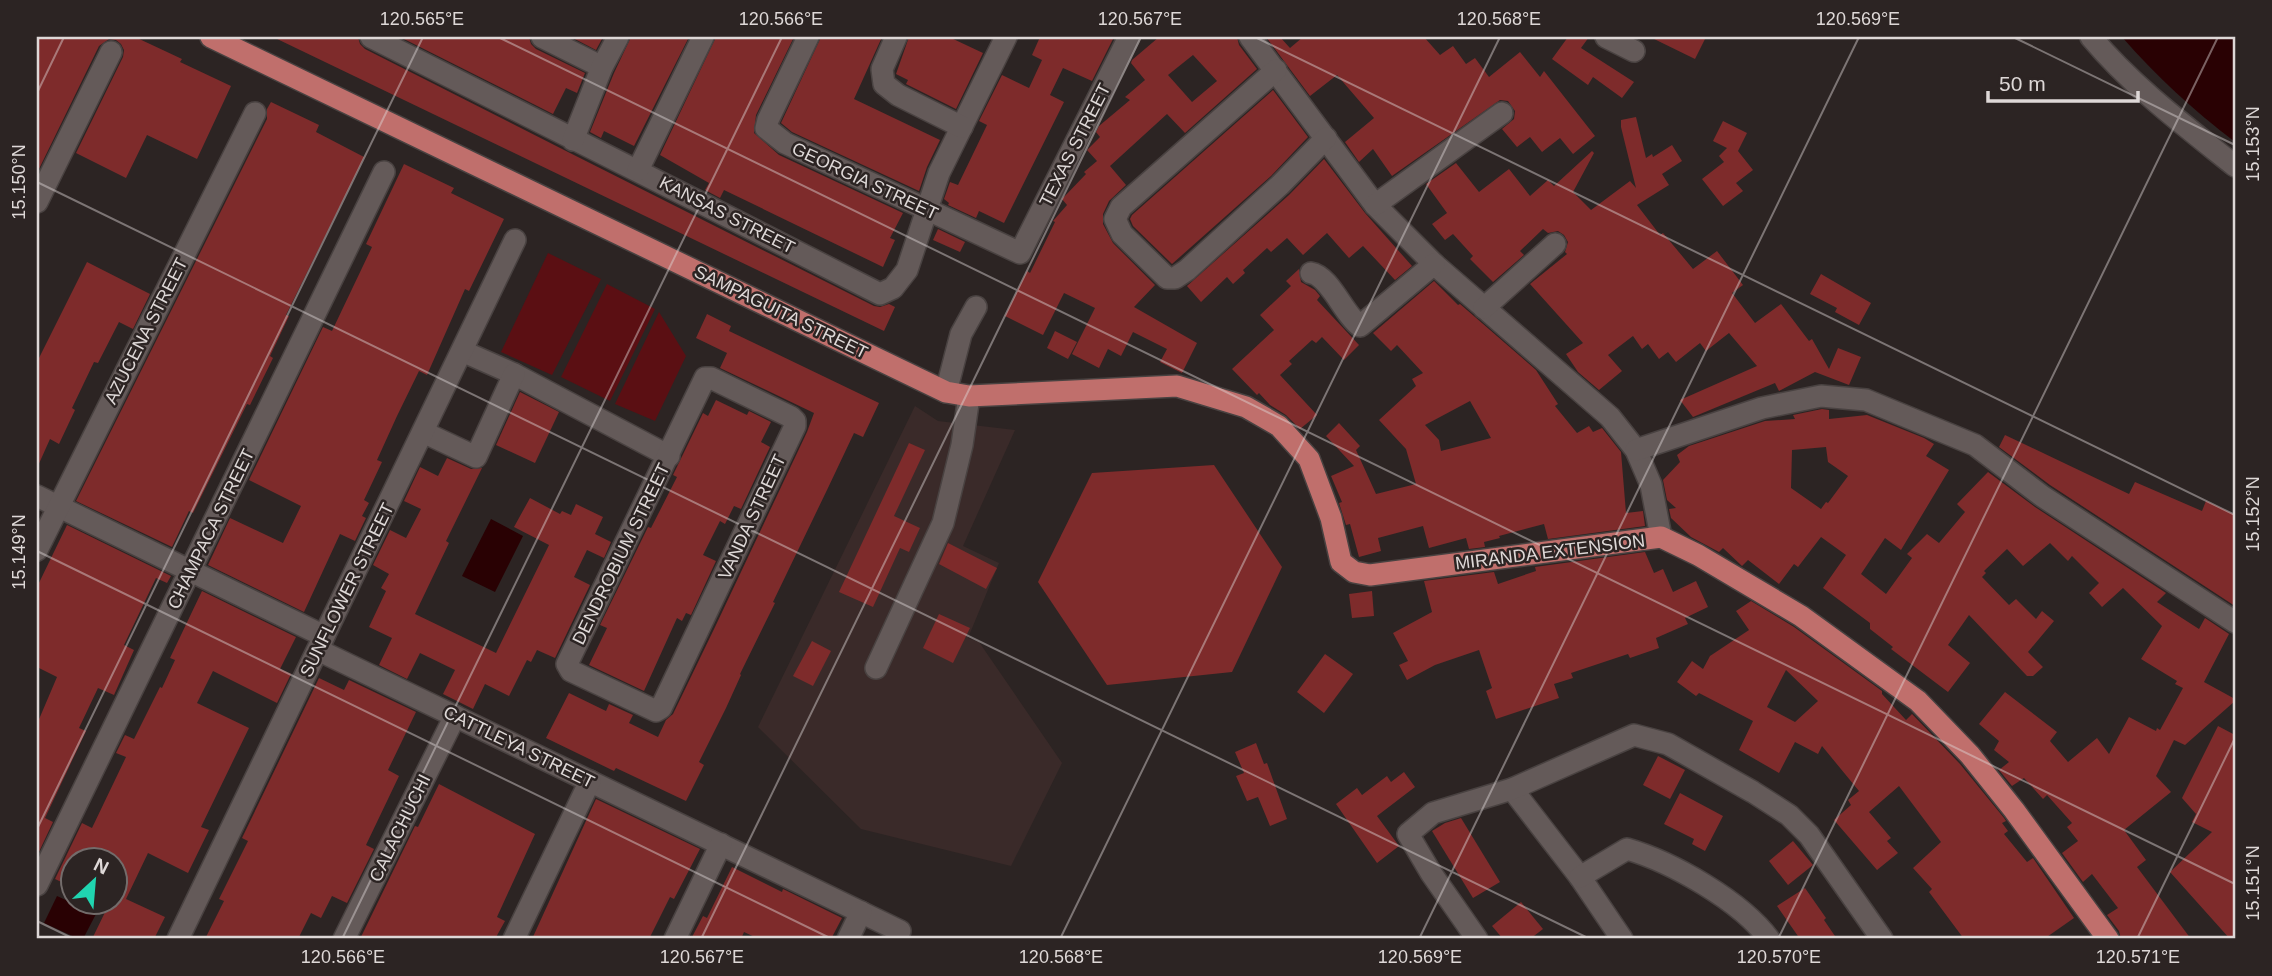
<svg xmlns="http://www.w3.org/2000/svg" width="2272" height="976" font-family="Arial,sans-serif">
<rect width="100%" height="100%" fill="#2c2423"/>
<path fill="#3a2a29" d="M915,406L938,421L1015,430L963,546L999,563L968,638L979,642L1062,763L1011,866L861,829L758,727Z"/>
<g fill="#5b0f13">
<path d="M548,253L601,279L552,375L501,352Z"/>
<path d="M607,284L655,309L610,401L561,377Z"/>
<path d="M659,312L686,356L655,421L615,404Z"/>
</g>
<g fill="#290103">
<path d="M2122,37H2235V142C2192,109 2158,78 2122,37Z"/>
<path d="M491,519L523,536L495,592L462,576Z"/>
<path d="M57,896L96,914L83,939H79L44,923Z"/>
</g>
<g fill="#7e2b2b" fill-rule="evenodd">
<path d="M37,37H135L182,59L180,62L231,86L197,159L147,135L126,178L76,153L123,57L124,50L121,44L116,40L109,39L99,46L37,173Z"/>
<path d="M273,37H358L360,44L365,49L568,152L874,306L880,307L889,304L895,307L884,331Z"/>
<path d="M400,37H529L531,44L536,49L585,73L577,93L566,88L553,114Z"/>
<path d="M571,37H603L596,50Z"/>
<path d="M631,37H689L634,146L604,131L601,138L590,132L614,73Z"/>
<path d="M716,37H794L756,115L754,133L779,155L903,213L890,238L895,240L883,267L724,190L720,198L705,190L709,183L660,155Z"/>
<path d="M821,37H882L854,99L940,140L927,167L919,191L792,132L781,123Z"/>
<path d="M909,37H949L983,53L956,109L906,84L908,80L896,74Z"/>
<path d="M1040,37H1114L1092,81L1063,68L1050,95L1064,102L1004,223L979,211L976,218L948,205L949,203L944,199L950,182L958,185L987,125L979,121L1002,75L1029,88L1042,60L1032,55Z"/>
<path d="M1159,37H1237L1239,45L1257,69L1185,133L1167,114L1110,166L1126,185L1109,201L1103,214V224L1113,243L1155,285L1134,307L1197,343L1182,373L1160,362L1167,349L1133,332L1121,356L1108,349L1099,368L1072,354L1095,308L1064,293L1043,335L1005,316L1027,271L1030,273L1055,222L1053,221L1067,205L1062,199L1086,174L1084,172L1097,161L1087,150L1100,137L1096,132L1099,126L1130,100L1125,97L1145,80L1131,63L1132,60ZM1193,55L1217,81L1192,102L1168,75Z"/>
<path d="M1266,37H1280L1290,48L1303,37H1424L1440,55L1453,46L1466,64L1475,58L1489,77L1520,52L1540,77L1544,71L1595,136L1573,154L1560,138L1542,152L1530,137L1517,147L1502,129L1514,119L1515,111L1508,101L1500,100L1392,176L1373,149L1359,162L1345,142L1374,118L1337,75L1310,96Z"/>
<path d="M1568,37H1589L1581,48L1634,82L1622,98L1593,77L1588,85L1552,59Z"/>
<path d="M1650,37H1706L1695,59Z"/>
<path d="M1273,90L1308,137L1271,176L1172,264L1133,226L1130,219L1132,215Z"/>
<path d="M271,102L319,125L316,132L364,157L286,315L289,316L270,356L273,358L250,405L247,404L193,513L189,511L172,547L76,501L267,119V109Z"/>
<path d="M1636,117L1646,158L1652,154L1653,157L1672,145L1682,161L1662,174L1669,185L1637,205L1660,235L1663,233L1693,269L1717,251L1743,285L1732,293L1755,323L1781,304L1809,341L1812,339L1829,369L1838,348L1861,357L1849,385L1815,372L1779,391L1775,383L1693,417L1680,400L1757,366L1729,333L1706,351L1700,343L1676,362L1668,352L1659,359L1648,344L1642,349L1633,336L1608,355L1622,371L1599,390L1578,372L1566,354L1583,343L1530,284L1567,254L1565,252L1568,242L1564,235L1558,231L1548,233L1543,229L1520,251L1524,255L1493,282L1470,259L1473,256L1453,234L1445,240L1432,224L1447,213L1426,184L1456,163L1479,192L1509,169L1530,196L1548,180L1554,186L1592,151L1594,153L1573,192L1591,210L1630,181L1636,188L1621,127V120Z"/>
<path d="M1723,121L1747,133L1738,151L1753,170L1736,183L1743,191L1723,206L1702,179L1724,162L1719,156L1727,148L1713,141Z"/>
<path d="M1324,159L1365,213L1412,266L1395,280L1363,246L1349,258L1327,233L1303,255L1287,238L1271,252L1267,248L1243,270L1245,273L1233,284L1227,277L1201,302L1187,286L1289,195Z"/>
<path d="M404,164L454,188L451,193L504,219L469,291L465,289L427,375L419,371L397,416L377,460L382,462L364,500L369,503L362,516L366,518L355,541L340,534L304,612L208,565L230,518L283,543L301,506L249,480L323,327L332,331L372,247L366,244Z"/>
<path d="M938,229L965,242L960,252L933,240Z"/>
<path d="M87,262L150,294L133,329L119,322L98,363L94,362L72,408L75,410L59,444L50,439L37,468V362Z"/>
<path d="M1299,269L1301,282L1315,290L1320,296L1317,300L1359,345L1344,360L1322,337L1316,343L1312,340L1289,361L1292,364L1280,375L1317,415L1300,429L1286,415L1270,405L1259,393L1257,395L1232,369L1274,330L1260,315L1291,286L1286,281Z"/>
<path d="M1821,274L1871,303L1859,325L1835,312L1837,308L1810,294Z"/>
<path d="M1434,281L1458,305L1460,304L1536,370L1558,404L1555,406L1577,433L1589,426L1593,432L1602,428L1621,452L1626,513L1643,511L1645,526L1548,539L1544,524L1499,536L1500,538L1484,542L1485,547L1469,549L1466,538L1429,548L1423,526L1378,538L1381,551L1359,557L1350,524L1346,525L1339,503L1342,502L1331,476L1354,466L1326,436L1339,423L1360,446L1356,450L1376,494L1416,484L1406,449L1379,420L1416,386L1412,379L1423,373L1397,345L1391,351L1373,333ZM1470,401L1491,438L1441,451L1439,440L1425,425Z"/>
<path d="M707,314L731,326L729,331L879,403L863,437L854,433L827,490L773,602L775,603L740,674L741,675L726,708L699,762L704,765L686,801L616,768L614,771L546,738L569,693L606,711L609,704L633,715L629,723L658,737L666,720L673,714L715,627L807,432L814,413L720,368L727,353L696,338Z"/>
<path d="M1055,331L1077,342L1068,359L1047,348Z"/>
<path d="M520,392L559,412L535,463L496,445Z"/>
<path d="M716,400L747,415L749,411L771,422L761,442L770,447L741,509L734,506L725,524L720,521L703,555L716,561L691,615L686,613L682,621L677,618L644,691L589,665L607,628L600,625L648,527L651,528L677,477L673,475L703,413L708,416Z"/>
<path d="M1822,409L1829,410V419L1867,415L1924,438L1934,444L1926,456L1949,470L1901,550L1885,538L1861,574L1886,594L1912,558L1907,554L1927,534L1939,543L1965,512L1957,504L1988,472L2035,507L2166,593L2157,602L2199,629L2205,618L2229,634L2204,682L2235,699V701L2185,745L2174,740L2156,776L2171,792L2124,830L2146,860L2137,867L2191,939H2121L2119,931L2107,915L2118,908L2092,874L2083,882L2062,853L2078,841L2067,827L2072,823L2047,795L2043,799L2024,778L2012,786L1999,770L2009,762L1994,750L1999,741L1979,724L2005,692L2057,732L2050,741L2068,762L2097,738L2109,754L2129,717L2156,731L2157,728L2160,730L2183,688L2175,684L2177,681L2141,659L2162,626L2123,588L2102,607L2089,593L2099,583L2072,556L2068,561L2050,543L2023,566L2007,549L1984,571L1986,573L1982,577L2009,605L2016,599L2036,619L2042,611L2054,621L2028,652L2043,667L2033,676H2027L1969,615L1948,645L1970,663L1948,692L1891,649L1893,647L1870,629V623L1823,588L1846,555L1821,537L1798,567L1794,564L1779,584L1748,560L1742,566L1723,548L1719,552L1691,537L1671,518L1669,509L1676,508L1667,500L1663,480L1680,462L1677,455L1689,446L1765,421L1795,419L1793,415ZM1826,447L1828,462L1848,476L1828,503L1826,502L1821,509L1791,488L1792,450Z"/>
<path d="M2005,435L2129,494L2135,482L2202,511L2206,501L2235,515V606L2050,485L1999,447Z"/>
<path d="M909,443L925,450L894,516L920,528L909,552L900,548L873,607L839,592Z"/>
<path d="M447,458L471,469L482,468L446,541L449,543L415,614L496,653L549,545L514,527L530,498L560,514L562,511L571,515L576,504L603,517L595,534L611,542L604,558L587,550L574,577L590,585L555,658L537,650L531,662L527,660L509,696L485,684L473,709L443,694L455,670L420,653L407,679L379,665L392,638L369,627L386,591L381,588L389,574L373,565L390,530L406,538L421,509L404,501L420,467L438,476Z"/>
<path d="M1214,465L1282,567L1232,672L1107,685L1038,582L1092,473Z"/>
<path d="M67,525L171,576L167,583L156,578L124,645L134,650L114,695L98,688L79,728L86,731L45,818L53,822L37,856V724L57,677L37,667V587Z"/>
<path d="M948,543L997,568L986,589L939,564Z"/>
<path d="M1645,552L1654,573L1663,569L1673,592L1696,581L1708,607L1685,618L1688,624L1656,638L1659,648L1630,658L1628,654L1571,673L1573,678L1554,684L1559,698L1496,719L1486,691L1492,688L1479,650L1435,665L1407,680L1399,665L1408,661L1393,633L1432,612L1424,581L1494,572L1498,584L1536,571L1535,567Z"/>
<path d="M202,591L296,637L280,669L291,674L277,703L213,671L197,703L249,728L201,827L209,830L188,873L148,853L126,899L165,917L154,939H92L110,902H116V860H74V888L55,879L82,823L92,828L126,757L116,753L125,735L134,739L160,687L162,688L175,660L170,658Z"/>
<path d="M1372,591L1374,616L1352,618L1349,594Z"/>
<path d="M1751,601L1794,627L1882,691V694L1906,720L1912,714L1960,764L2004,818L2006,821L2002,823L2008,831L2004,834L2027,862L2033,858L2074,918L2044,939H1964L1929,892L1932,889L1913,868L1941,842L1899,786L1869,812L1891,838L1887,841L1898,853L1877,870L1834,820L1851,805L1848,800L1859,791L1822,746L1818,754L1795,742L1779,773L1739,750L1753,721L1699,693L1696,696L1677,682L1692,661L1703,669L1710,656L1749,630L1736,611ZM1786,670L1818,701L1795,722L1767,707Z"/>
<path d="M939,614L970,628L953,663L923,648Z"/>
<path d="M812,641L831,651L813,686L793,676Z"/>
<path d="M1325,654L1353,674L1324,713L1297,692Z"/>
<path d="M319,678L344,690L349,680L416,712L388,770L399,776L366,845L374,849L347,903L332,896L321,918L311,913L298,939H205L224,901L219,899L248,841L242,838Z"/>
<path d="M2218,726L2235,735V939H2230L2170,872L2212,832L2192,822L2196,814L2182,798Z"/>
<path d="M1256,743L1264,764L1267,763L1287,819L1270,826L1258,797L1247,801L1236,776L1244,773L1235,752Z"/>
<path d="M1658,756L1685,770L1670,799L1643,785Z"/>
<path d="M1404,772L1415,787L1377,816L1399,846L1377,863L1336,804L1357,788L1362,795L1387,776L1391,782Z"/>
<path d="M439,784L535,834L497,917L505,921L495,939H360L415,826L418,827Z"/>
<path d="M1680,793L1723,816L1705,851L1692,844L1694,839L1664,824Z"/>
<path d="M596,799L700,849L674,899L670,897L649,939H532Z"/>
<path d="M1461,818L1500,882L1473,898L1432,831L1445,823Z"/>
<path d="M1793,841L1813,865L1788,885L1769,861Z"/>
<path d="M732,867L782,892L783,889L842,918L831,939H759L744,932L741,939H691L703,916L707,918Z"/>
<path d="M1805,888L1826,918L1824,920L1837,939H1800L1777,906Z"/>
<path d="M1521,902L1543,929L1530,939H1503L1492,926Z"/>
</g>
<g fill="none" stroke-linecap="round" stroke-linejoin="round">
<defs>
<g id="minor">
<path d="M371,37C541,123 711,207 880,294L893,288L907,270L939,173L1006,37"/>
<path d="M542,37L602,67"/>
<path d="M808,37L768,120L766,128L785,143L1020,253L1129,37"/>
<path d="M896,37L882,69L884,84L898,95L962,127"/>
<path d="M1250,37L1375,205L1434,264L1610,417L1636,450L1651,485L1661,537"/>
<path d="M1606,37L1634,51"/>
<path d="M2091,37C2132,86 2185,126 2235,166"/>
<path d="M1276,70L1121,207L1115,219L1122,234L1167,278H1175L1187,270L1280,185L1326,138"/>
<path d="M573,140L602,67L618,37"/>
<path d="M638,170L703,37"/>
<path d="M37,202L111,52"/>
<path d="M1375,205L1502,113"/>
<path d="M1311,273C1330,276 1344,315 1360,326L1434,264"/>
<path d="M1484,308L1555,244"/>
<path d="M462,351L514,374L669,456"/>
<path d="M705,378H711L791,417L795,421V426L661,708L656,711L571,671L567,664Z"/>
<path d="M946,392L961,334L976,307"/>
<path d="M423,432L476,457L514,374"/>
<path d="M1636,450L1762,408L1821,396L1866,400L1975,445L2042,496L2235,622"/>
<path d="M37,496L324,636"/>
<path d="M37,550L255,113"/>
<path d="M318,650L900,931"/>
<path d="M876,668L943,523L962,445L969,396"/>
<path d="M1512,789L1580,877L1622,939"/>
<path d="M1580,877L1627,849C1672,862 1741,901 1769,939"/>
<path d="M37,885L384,172"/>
<path d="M178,939L515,240"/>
<path d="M344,939L455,716"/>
<path d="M514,939L590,781"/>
<path d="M675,939L721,844"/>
<path d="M848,939L861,912"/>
<path d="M1477,939L1431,873L1408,834L1433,813L1512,789L1634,735L1668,744L1753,792L1789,815L1809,835L1882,939"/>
</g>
<path id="major" d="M211,37L946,392L969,396L1177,386L1246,407L1279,426L1309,459L1331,518L1341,562L1354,572L1370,575L1661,537L1698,555L1801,616L1918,701L1970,755L2014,810L2108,939"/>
</defs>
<use href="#minor" stroke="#494241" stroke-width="24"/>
<use href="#major" stroke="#494241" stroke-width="24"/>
<use href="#minor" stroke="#645a59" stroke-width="21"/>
<use href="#major" stroke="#c06f6c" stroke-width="21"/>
</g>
<path fill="none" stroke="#ded8d7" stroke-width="2" stroke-opacity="0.45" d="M498,37L2235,884M1255,37L2235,515M2013,37L2235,145M37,93L64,37M37,182L1590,939M37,551L832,939M37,829L423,37M37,921L74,939M342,939L782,37M701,939L1141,37M1060,939L1500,37M1419,939L1859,37M1778,939L2218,37M2137,939L2235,738"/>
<g text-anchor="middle" stroke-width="5" stroke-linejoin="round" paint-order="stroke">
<g font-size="18" fill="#ded8d7" stroke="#2c2423">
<text transform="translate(1075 145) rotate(-63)" y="6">TEXAS STREET</text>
<text transform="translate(865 181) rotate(25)" y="6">GEORGIA STREET</text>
<text transform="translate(727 215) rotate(27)" y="6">KANSAS STREET</text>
<text transform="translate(781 312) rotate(26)" y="6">SAMPAGUITA STREET</text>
<text transform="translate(146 331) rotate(-63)" y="6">AZUCENA STREET</text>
<text transform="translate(752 517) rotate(-65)" y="6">VANDA STREET</text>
<text transform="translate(211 529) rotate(-64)" y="6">CHAMPACA STREET</text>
<text transform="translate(1550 552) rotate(-7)" y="6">MIRANDA EXTENSION</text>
<text transform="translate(621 554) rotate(-64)" y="6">DENDROBIUM STREET</text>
<text transform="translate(347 590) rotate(-64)" y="6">SUNFLOWER STREET</text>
<text transform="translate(519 747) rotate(26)" y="6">CATTLEYA STREET</text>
<text transform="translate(400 828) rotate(-64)" y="6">CALACHUCHI</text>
</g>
</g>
<rect width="2272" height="976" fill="none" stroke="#2c2423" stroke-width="77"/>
<g transform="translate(94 881) rotate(26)"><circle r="33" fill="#2c2423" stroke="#736c6b" stroke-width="2"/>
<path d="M0-5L12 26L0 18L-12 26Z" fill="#20d5b0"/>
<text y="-10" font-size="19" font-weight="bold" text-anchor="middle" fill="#ded8d7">N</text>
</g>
<path d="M1988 91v10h150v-10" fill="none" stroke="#ded8d7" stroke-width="3.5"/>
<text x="1999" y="91" font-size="21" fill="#ded8d7" stroke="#2c2423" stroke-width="5" paint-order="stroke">50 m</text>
<rect x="38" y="38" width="2196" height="899" fill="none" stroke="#ded8d7" stroke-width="2.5"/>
<g font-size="18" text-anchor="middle" fill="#ded8d7">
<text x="422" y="25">120.565°E</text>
<text x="781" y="25">120.566°E</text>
<text x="1140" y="25">120.567°E</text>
<text x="1499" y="25">120.568°E</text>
<text x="1858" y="25">120.569°E</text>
<text transform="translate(2253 144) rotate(-90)" y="6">15.153°N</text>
<text transform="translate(19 182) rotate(-90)" y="6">15.150°N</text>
<text transform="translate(2253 514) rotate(-90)" y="6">15.152°N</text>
<text transform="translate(19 552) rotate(-90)" y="6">15.149°N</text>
<text transform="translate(2253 883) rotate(-90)" y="6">15.151°N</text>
<text x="343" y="963">120.566°E</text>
<text x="702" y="963">120.567°E</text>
<text x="1061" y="963">120.568°E</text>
<text x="1420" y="963">120.569°E</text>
<text x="1779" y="963">120.570°E</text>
<text x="2138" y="963">120.571°E</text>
</g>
</svg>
